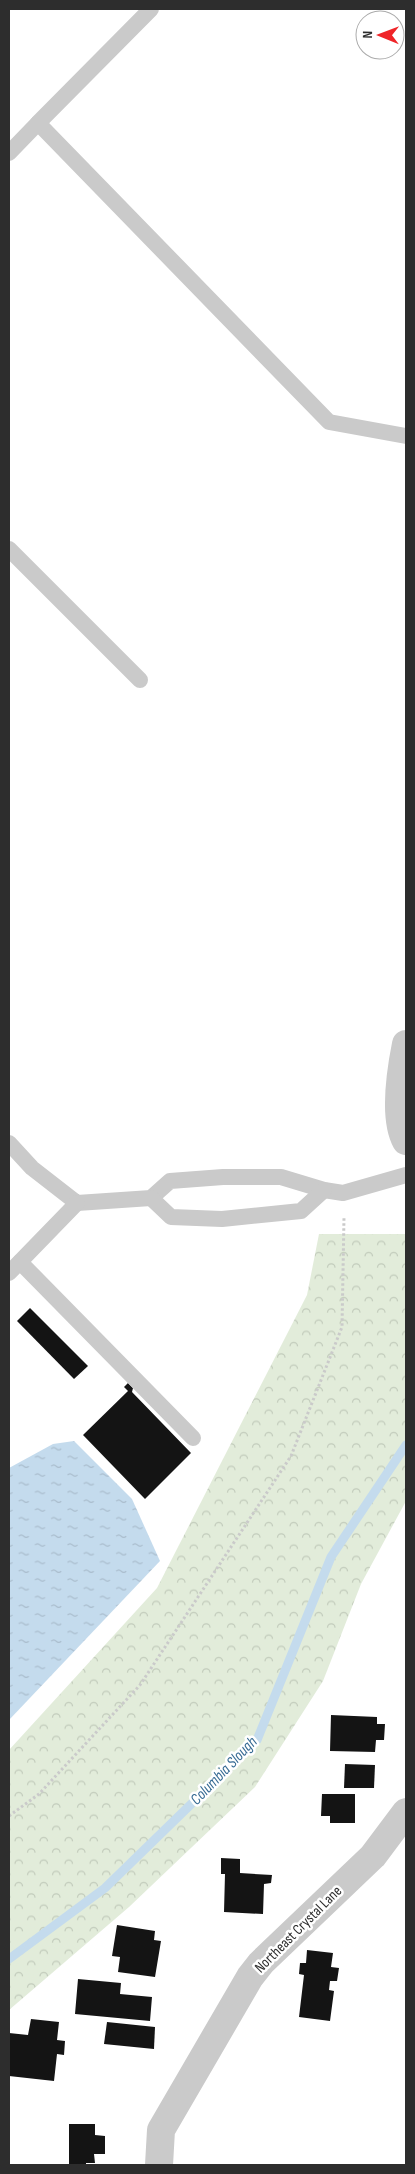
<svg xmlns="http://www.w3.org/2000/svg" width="415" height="2174" font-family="'Sofia Sans Condensed',sans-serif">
<defs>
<pattern id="forest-crowns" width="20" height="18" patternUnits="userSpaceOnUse" patternTransform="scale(1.25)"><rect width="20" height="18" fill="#e2ecda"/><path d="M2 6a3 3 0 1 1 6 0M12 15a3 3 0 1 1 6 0" fill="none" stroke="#c2cbbb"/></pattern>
<pattern id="water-ripples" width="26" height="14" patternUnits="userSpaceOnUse" patternTransform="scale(1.25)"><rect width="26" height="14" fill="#c4dbed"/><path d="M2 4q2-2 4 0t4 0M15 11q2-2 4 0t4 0" fill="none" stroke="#a9bccc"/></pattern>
</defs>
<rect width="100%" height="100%" fill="#fff"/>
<path fill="url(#forest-crowns)" d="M319,1234H406V1501L361,1584L323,1681L255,1787L129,1907L9,2010V1750L157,1588L307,1295Z"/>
<path fill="url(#water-ripples)" d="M74,1441L132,1499L160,1561L9,1720V1468L53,1444Z"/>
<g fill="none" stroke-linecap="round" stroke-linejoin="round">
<path stroke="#c4dbed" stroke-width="9" d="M9,1959L105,1888L257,1740L331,1557L406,1445"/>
</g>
<g fill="#141414">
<path d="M30,1308L88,1366L74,1379L17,1321Z"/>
<path d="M128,1383L133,1388L132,1392L191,1453L145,1499L83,1435L128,1391L124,1387Z"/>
<path d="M331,1715L377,1717V1724H385L384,1740H376L375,1752L330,1751Z"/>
<path d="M345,1764L375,1765L374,1788H344Z"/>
<path d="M322,1794H355V1823H330V1816H321Z"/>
<path d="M221,1858L240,1859V1873L272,1875L271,1883L264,1884L263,1914L224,1912L225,1874H221Z"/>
<path d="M117,1925L155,1931L154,1940L161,1941L155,1977L118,1972L120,1957L112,1956Z"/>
<path d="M307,1950L333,1953L331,1967L339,1968L337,1981H330L329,1990L334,1991L330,2021L299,2017L304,1975L299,1974L300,1963H306Z"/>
<path d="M78,1979L121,1983L120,1994L152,1997L150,2021L75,2014Z"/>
<path d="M31,2019L59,2022L57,2040L65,2041L64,2055L57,2054L54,2081L9,2076V2033L28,2035Z"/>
<path d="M107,2022L155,2027L154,2049L104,2044Z"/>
<path d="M69,2124H95V2135L105,2136V2154H94L95,2163H86V2165H69Z"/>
</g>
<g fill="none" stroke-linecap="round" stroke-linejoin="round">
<path stroke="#cacaca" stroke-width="3" stroke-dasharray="2.5 2.5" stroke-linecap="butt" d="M9,1816L39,1794L140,1685L291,1456L342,1327L344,1217"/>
<g stroke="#cacaca" stroke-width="16">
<path d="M151,9L38,123L329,422L406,436"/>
<path d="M9,153L38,123"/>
<path d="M9,549L140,680"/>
<path d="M9,1143L32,1168L77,1203L151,1198L170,1181L223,1177H281L324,1190L343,1193L406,1175"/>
<path d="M151,1198L171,1217L222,1219L301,1211L324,1190"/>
<path d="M20,1262L193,1438"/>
<path d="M9,1273L77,1203"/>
</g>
<path stroke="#cacaca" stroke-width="28" d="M159,2165L161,2130L250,1977L261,1963L373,1856L406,1812"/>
<path stroke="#cacaca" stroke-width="28" d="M406,1044C401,1069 393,1118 406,1141"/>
</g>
<g text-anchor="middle" stroke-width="5" stroke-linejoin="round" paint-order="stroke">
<g font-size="15" fill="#2d2d2d" stroke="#fff">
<text transform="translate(298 1929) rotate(-45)" y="5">Northeast Crystal Lane</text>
</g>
<g font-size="16" font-style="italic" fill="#376b94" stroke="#fff">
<text transform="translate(223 1770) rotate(-46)" y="6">Columbia Slough</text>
</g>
</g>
<rect width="415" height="2174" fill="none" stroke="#2d2d2d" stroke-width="20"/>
<g transform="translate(380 35) rotate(271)"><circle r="24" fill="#ffffff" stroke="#ababab"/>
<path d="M0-4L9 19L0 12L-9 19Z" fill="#ef2428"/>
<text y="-8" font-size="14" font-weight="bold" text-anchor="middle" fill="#2d2d2d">N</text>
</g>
</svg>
